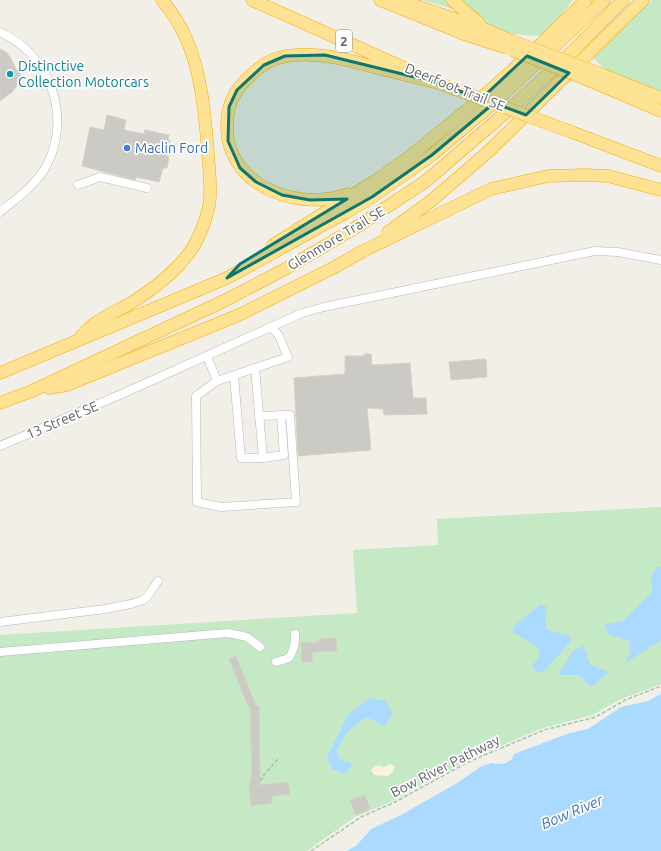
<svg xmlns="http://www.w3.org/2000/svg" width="661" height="851" font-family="Ubuntu,sans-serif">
<rect width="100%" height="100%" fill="#f1efe8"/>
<g fill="#c5e8c5">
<path d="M423,0H447L453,9Z"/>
<path d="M462,0H573L551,28L539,36C527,35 513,35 501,32C490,28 469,10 462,0Z"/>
<path d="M652,0H661V92L608,72L593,58Z"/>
<path d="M661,507V684L621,699L592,715L543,728L470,759L390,802L355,817L307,851H0V635L357,613L353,550L438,545L437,519Z"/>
</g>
<path fill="#fbf3d9" d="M390,764L395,767L392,773L388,776L374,775L371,771L373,768L378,765L384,767Z"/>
<g fill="#aadaff">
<path d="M659,566L661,567V640L624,664L631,652L629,641L608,634L605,624L622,622L652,592L651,576Z"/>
<path d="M541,604L547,607L545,616L546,628C554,633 560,633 569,635L571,641L544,671L537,673L532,667L539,656V648L513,632V627Z"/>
<path d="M584,646L590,665L609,672L591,687L579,675H558L574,650Z"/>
<path d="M661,694V851H347L357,845L371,829L401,815L457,783L482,766L492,763L499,764L506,763L512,759L514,754L570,733L588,729L621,707L648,701Z"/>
<path d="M370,698L386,701L392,714L385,726L366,717L345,734L337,751L340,760L352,764L346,774L332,769L327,757L348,715Z"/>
</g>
<g fill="#cccac5" stroke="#d6d1c6">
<path d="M0,49L6,52L10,57L17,71H20V78H19L16,87L12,92L0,101Z"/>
<path d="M107,115L126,120L124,130L144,134L145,130L169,135L168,140L170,141L167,156H169L167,168H163L159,182L136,177L135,180L82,166L90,127L104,130Z"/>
<path d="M364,354H371L372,365L410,363L413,398H426L427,414L384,415L383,409L367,408L371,450L298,456L294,378L345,374V356H364Z"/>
<path d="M486,359L487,377L451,380L449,362Z"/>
<path d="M336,638L337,651L312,652L313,662H302L301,643L319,642V639Z"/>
<path d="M236,656L256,706L259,705L260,785L288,782L290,794L272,796V803L251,806L249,786H250V778H252L250,707L248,706L229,659Z"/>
<path d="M365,795L370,809L356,815L350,800Z"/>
</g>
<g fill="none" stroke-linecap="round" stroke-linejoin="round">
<defs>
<g id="minor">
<path d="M0,32C50,54 72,116 47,165C36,185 17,198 0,212"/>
<path d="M78,185L100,177L147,188"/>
<path d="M207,356L217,381"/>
<path d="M255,368L263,458L284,455L281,415"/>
<path d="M234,376L241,458H263"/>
<path d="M259,416L290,415L296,502L221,507L197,502L196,396L217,381L288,357L278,334L271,328"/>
<path d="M0,446L124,393L302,313L324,307L595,251L618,252L661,260"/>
<path d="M0,622L105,609L131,604L143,600L147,597L158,581"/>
<path d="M0,652L228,633L247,637L260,647"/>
<path d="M276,662L289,658C294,650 296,643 295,634"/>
</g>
<g id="highway">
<path d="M252,0L411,71"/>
<path d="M380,0L464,34L504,47"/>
<path d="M452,0L479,23"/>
<path d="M402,1L487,30L509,40"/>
<path d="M601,74L661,98"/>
<path d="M593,82L661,111"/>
<path d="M569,131L661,166"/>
<path d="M348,194C341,196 334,198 327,199C281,205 227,178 227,127C227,104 234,91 250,76C260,66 272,58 287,56C321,51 352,61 385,70C402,74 418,78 435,82"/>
<path d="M388,232L431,201L489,151L643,0"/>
<path d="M273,245L375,181L408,158L478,101L537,48L586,0"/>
<path d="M81,336C86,332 91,326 97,322C108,314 122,309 134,301C150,291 166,279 179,265C194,250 204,228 209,206C212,189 209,170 208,152C205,115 201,69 185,36C179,23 171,11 162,0"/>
<path d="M0,373L227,278L347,212L372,197L432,155L497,100L604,0"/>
<path d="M49,388L67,385L239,315L335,267L363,251L491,189L548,176L586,175L608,176L661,190"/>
<path d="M0,403L32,391L226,300L287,268L355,228L426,181L511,108L572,52L623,0"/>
</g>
</defs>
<use href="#minor" stroke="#b5b8bc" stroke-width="9"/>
<use href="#highway" stroke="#f9ab00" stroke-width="13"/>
<g stroke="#9cc7a9" stroke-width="1.5" stroke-dasharray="4 2" stroke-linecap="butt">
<path d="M260,781L264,775L278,759"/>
<path d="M311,851L361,817L395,802L468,762L544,730L596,717L625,700L661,686"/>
</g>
<use href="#minor" stroke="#fff" stroke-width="8"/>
<use href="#highway" stroke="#fde293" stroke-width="12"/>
<defs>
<g id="highway-bridge">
<path d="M509,40L601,74"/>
<path d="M512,50L593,82"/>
<path d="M435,82L569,131"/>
</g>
</defs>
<use href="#highway-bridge" stroke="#f9ab00" stroke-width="13" stroke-linecap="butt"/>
<use href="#highway-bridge" stroke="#fde293" stroke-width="12"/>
</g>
<path fill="#0f766e" fill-opacity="0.2" stroke="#0f766e" stroke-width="3" stroke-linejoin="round" d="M325,55L435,82L481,99L527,56L569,73L526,115L494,103L432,155L372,197L227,278L240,264L347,199L310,200L282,195L256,182L240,168L228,141L229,107L237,90L264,65L285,56Z"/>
<circle fill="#0f9aa8" stroke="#fff" stroke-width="1.5" cx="10" cy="74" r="4"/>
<circle fill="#3f7fe0" stroke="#fff" stroke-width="1.5" cx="127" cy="148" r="4"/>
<g text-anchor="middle" stroke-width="3.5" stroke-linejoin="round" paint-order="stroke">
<rect fill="#fff" stroke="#8f9295" stroke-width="1" x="336" y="30" width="16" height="22" rx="3"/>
<g font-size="13" font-weight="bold" fill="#5f6368">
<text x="344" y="46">2</text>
</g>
<g font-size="14" fill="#0d838f" stroke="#fff" text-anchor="start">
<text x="18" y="71">Distinctive<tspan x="18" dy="16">Collection Motorcars</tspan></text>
</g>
<g font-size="14" fill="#5f6368" stroke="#fff">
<text transform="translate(455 87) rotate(22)" y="5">Deerfoot Trail SE</text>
<text transform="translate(336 238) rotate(-31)" y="5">Glenmore Trail SE</text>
<text transform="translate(62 420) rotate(-23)" y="5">13 Street SE</text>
<text transform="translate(445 766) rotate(-27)" y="5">Bow River Pathway</text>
</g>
<g font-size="14" fill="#366cbe" stroke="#fff" text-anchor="start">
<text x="135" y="153">Maclin Ford</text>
</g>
<g font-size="15" font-style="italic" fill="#4174aa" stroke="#fff">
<text transform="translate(572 812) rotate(-23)" y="5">Bow River</text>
</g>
</g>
</svg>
